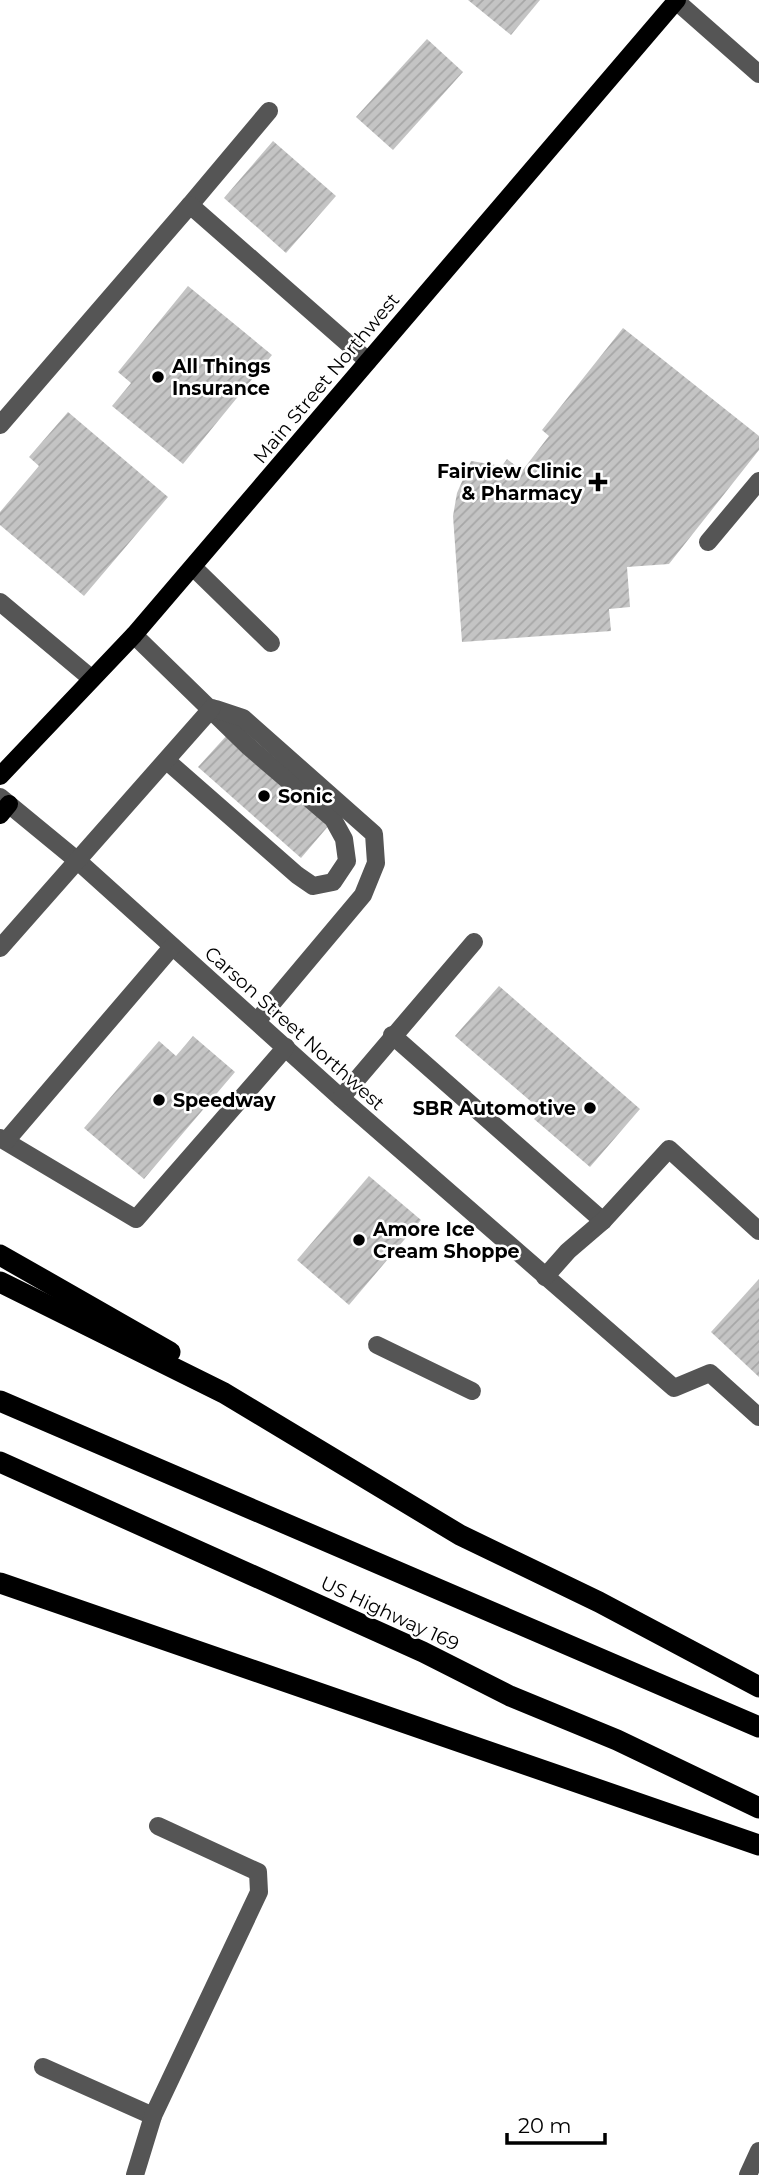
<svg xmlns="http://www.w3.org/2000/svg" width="759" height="2175" font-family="Montserrat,sans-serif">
<defs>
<pattern id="building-hatch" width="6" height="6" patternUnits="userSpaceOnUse" patternTransform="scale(1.75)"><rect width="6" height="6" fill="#c4c4c4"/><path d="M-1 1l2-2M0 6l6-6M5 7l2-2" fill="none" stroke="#a7a7a7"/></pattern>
</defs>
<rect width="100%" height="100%" fill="#fff"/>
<g fill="url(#building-hatch)">
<path d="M468,0H540L511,35Z"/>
<path d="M427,39L463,72L393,150L356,117Z"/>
<path d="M273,141L336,196L286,253L224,198Z"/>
<path d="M188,286L272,355L183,464L112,406L131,383L118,372Z"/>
<path d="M623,328L759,436V450L669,564L627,567L630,607L609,609L611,631L462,642L453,516L457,493L471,461L502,466L507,459L522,471L549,436L542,430Z"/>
<path d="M68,412L168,497L84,596L0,525V512L39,466L29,457Z"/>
<path d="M228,734L330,824L301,858L198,767Z"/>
<path d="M499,986L640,1109L590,1167L534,1119L542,1111L455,1036Z"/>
<path d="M193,1036L235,1072L144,1179L84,1128L159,1041L176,1056Z"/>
<path d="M369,1176L421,1220L349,1305L297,1260Z"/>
<path d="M759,1279V1377L711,1332Z"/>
</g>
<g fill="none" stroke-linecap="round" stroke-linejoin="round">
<g stroke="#555" stroke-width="18">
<path d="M675,0L759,74"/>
<path d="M190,205L269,111"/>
<path d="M0,425L190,205L368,361"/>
<path d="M708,542L759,481"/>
<path d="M193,567L271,643"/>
<path d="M0,602L92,679"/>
<path d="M134,635L249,747L333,819L344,839L347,861L333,882L313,886L297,875L167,761"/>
<path d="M216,709L243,718L374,834L376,863L363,895L258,1020"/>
<path d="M0,797L79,862L341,1098L674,1388L710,1373L759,1417"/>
<path d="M0,948L212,708"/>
<path d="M392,1035L603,1221"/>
<path d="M341,1098L474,942"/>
<path d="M0,1138L136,1219L286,1047"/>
<path d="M6,1141L172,947"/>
<path d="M545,1277L568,1251L603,1221L669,1149L759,1231"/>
<path d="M377,1345L472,1391"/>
<path d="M43,2067L153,2116"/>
<path d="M135,2175L153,2116L259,1892L258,1872L158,1826"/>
<path d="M748,2175L759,2151"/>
</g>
<g stroke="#000" stroke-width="18">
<path d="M0,776L134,635L677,0"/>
<path d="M0,815L9,804"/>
</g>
<g stroke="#000" stroke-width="21">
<path d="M0,1255L170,1352"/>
<path d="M0,1282L224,1393L460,1535L599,1602L759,1687"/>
<path d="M0,1401L759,1727"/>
<path d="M0,1462L423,1652L510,1696L617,1740L759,1808"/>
<path d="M0,1583L759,1845"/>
</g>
</g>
<g fill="#000" stroke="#fff" stroke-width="2.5">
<circle cx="158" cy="377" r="7"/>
<path d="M594.5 471.5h7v7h7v7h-7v7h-7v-7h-7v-7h7z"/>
<circle cx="264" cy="796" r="7"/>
<circle cx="159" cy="1100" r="7"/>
<circle cx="590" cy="1108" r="7"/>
<circle cx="359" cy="1240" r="7"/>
</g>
<g text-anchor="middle" stroke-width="5" stroke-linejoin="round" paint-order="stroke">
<g font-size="19" font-weight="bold" fill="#000" stroke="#fff" text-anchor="start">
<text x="172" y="373">All Things<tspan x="172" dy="22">Insurance</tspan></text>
<text x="582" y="478" text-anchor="end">Fairview Clinic<tspan x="582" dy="22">&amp; Pharmacy</tspan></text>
<text x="278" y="803">Sonic</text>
<text x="173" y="1107">Speedway</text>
<text x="576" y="1115" text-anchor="end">SBR Automotive</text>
<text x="373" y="1236">Amore Ice<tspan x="373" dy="22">Cream Shoppe</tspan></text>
</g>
<g font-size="19" fill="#000" stroke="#fff">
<text transform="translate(326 378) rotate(-50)" y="7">Main Street Northwest</text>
<text transform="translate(295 1028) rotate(42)" y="7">Carson Street Northwest</text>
<text transform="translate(390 1613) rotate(25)" y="7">US Highway 169</text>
</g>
</g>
<path d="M507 2133v10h98v-10" fill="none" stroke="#000000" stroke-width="3.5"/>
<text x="518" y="2133" font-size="21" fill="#000000" stroke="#ffffff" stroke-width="5" paint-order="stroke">20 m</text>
</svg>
